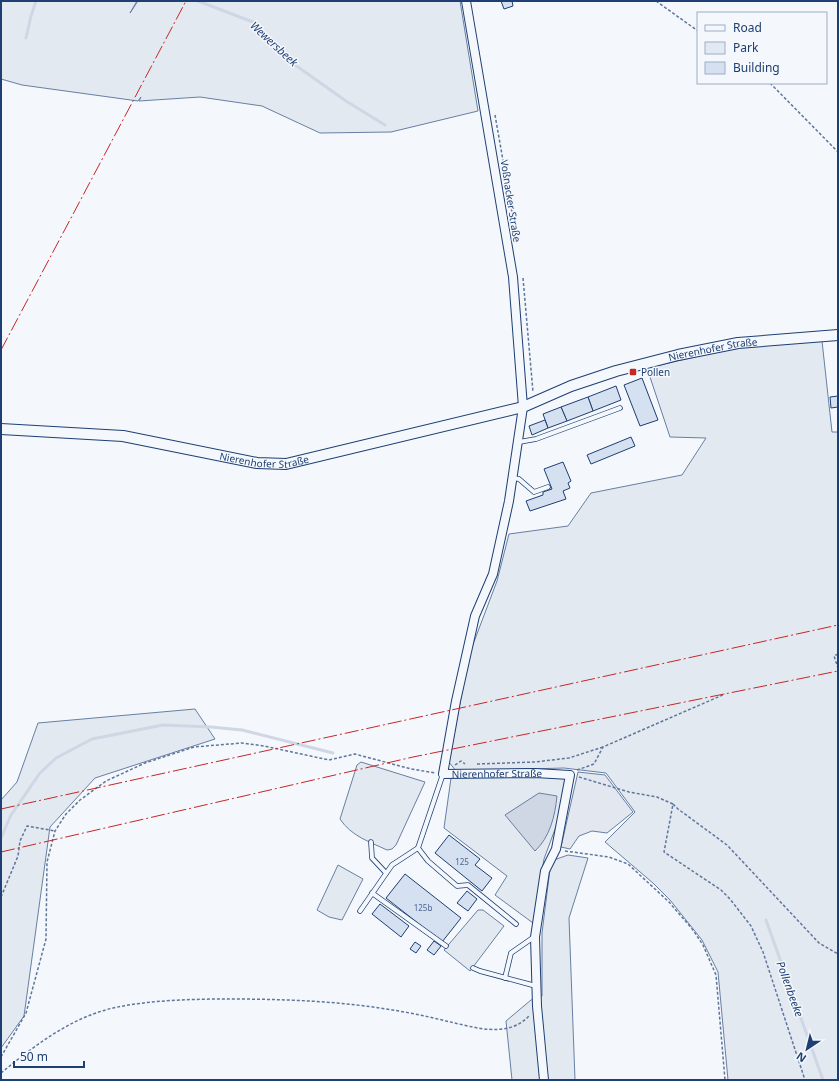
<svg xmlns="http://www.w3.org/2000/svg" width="839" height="1081" font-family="'Noto Sans',sans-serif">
<rect width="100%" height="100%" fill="#f4f7fb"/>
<g fill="#e3e9f0" stroke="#687fa3">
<path d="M1,1H137L130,13L138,1H460L478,111L391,132L320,133L262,106L200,97L139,101L141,97L138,101L22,85L1,79Z"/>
<path d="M822,341L832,432H838V1080H728L718,972L702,940L670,900L653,883L605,842L635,812L606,773L564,768L456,771L449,762L469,655L497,581L509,534L568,526L591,493L682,475L706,438L670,437L647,368L738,347Z"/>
<path d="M195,709L215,739L95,778L50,827L24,1016L1,1048V800L17,782L38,723Z"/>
<path d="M361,762L425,782L396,845L392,849L387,850C370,842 351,836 340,819L357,765Z"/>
<path d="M511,776L567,778L561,813L544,859L533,923L495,895L507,876L444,828L451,778Z"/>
<path d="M568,855L588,858L569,918L575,1080H512L506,1021L531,1000L542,996V933L551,861Z"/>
<path d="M338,865L363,879L342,920L329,917L317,910Z"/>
<path d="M478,910H483L504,926L470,971L444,950Z"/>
</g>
<path fill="#e3e8f0" stroke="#687fa3" d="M578,772L605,775L633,812L607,833L592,831L579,836L570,849L561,847Z"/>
<path fill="#cfd7e4" stroke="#687fa3" d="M539,793L557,796C555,816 550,837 535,851L505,815Z"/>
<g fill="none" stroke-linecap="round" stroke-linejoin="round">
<g stroke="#cfd7e4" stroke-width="3">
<path d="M198,1L253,22L291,62L346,101L385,125"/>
<path d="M26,38L31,16L36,1"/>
<path d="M1,838L11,815L40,773L56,758L92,739L163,725L211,727L242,730L333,753"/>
<path d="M766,920L823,1080"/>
</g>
</g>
<g fill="#d5e0f0" stroke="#1d3f73">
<path d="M501,1H512L513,6L504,9Z"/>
<path d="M642,378L658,420L640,426L624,385Z"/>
<path d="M616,386L621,400L593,411L588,397Z"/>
<path d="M838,396V407L831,408L830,397Z"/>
<path d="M588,397L593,411L567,421L561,407Z"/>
<path d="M561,407L567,421L548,428L543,414Z"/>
<path d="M545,420L548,428L532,435L529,426Z"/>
<path d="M631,437L635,446L591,464L587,455Z"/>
<path d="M563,462L571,481L568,483L570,488L563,491L566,499L530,511L526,501L543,495V492L552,489L544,469Z"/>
<path d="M449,835L480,859L475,865L492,878L482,891L435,853Z"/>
<path d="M405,874L461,918L442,942L386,898Z"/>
<path d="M467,891L477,899L468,911L457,903Z"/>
<path d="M380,904L409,926L401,937L372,914Z"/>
<path d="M434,941L441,946L434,955L427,950Z"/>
<path d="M415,942L421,946L416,953L410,949Z"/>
</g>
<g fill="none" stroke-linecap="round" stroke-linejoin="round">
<defs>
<g id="service">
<path d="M519,442L536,439L620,408"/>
<path d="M513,478L519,479L534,492L548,487"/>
<path d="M443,774L418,848L428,861L457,886L468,885L516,924"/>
<path d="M371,842L372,858L386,873"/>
<path d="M372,893L446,946"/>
<path d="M360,911L392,865L418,848"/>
<path d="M473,968L480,971L536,986"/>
<path d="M505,978L511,953L534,937"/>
</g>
<g id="minor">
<path id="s1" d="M466,1L513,277L523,407L509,501L493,574L475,616L456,701L443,774L535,773L570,775L556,849L545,871L535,937L537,1006L544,1080"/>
</g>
<g id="tertiary">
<path id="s2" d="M1,429L123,436L257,463L286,464L523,407L571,386L616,371L678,355L738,343L838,335"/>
</g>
</defs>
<use href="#service" stroke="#1d3f73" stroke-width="5.5"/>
<use href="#minor" stroke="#1d3f73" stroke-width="10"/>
<use href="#tertiary" stroke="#1d3f73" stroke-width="12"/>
<g stroke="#5e769c" stroke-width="1.5" stroke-dasharray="3 2" stroke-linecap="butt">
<path d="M656,1L698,31"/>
<path d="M770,83L838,152"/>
<path d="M495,115L514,223"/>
<path d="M523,278L533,392"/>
<path d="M838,654L834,656L838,668"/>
<path d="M477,764L535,762L569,758L603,747"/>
<path d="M455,765L461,761L465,764"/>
<path d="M577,770L594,764L603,747L725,694"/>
<path d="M579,777L629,792L657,797L673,804L664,852L721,890L730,899L751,926L763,952L805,1080"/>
<path d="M673,804L678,809L727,845L819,943L838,954"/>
<path d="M565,851L609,857L628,864L669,902L693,930L703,945L716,975L725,1080"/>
<path d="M1,897L18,856L20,841L27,826L55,831"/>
<path d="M1,1057L26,1013L46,939L47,862L55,831L66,814L80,800L106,781L145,763L194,747L242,743L264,746L329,760L355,754L411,769L436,773"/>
<path d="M1,1073C34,1046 70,1018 113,1008C150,1000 192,999 230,999C305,999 374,1003 446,1021C474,1027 507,1039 529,1016"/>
</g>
<use href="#service" stroke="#f4f7fb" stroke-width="4"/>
<use href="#minor" stroke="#f4f7fb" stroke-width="8"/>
<use href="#tertiary" stroke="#f4f7fb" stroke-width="10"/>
<g stroke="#c62828" stroke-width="1" stroke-dasharray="14 3 2 3" stroke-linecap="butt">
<path d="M1,350L186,1"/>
<path d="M1,809L838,625"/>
<path d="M1,852L413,757L838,671"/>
</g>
</g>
<rect fill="#c62828" stroke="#f4f7fb" stroke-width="1.5" x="629" y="368" width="8" height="8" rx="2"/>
<g text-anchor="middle" stroke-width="3" stroke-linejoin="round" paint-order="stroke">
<g font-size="8" fill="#4b6792">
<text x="462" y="865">125</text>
<text x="423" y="911">125b</text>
</g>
<g font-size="10" fill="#1d3f73" stroke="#f4f7fb">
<text transform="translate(511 201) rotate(81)" y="4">Voßnacker Straße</text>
<text dy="4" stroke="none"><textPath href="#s2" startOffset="731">Nierenhofer Straße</textPath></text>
<text dy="4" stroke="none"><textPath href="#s2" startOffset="266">Nierenhofer Straße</textPath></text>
<text dy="4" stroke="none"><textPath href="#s1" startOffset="841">Nierenhofer Straße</textPath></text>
</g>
<g font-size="10" fill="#1d3f73" stroke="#f4f7fb" text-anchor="start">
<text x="641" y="376">Pollen</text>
</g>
<g font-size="11" font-style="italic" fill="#1d3f73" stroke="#f4f7fb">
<text transform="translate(274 44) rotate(43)" y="4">Wewersbeek</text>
<text transform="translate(790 989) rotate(70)" y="4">Pollenbeeke</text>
</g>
</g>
<rect width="839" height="1081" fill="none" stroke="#1d3f73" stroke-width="4"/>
<rect x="697" y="12" width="130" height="72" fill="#f4f7fb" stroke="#9eadc5"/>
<rect x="705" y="25" width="20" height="6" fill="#f4f7fb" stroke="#9eadc5"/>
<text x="733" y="32" font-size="12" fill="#1d3f73">Road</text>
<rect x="705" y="42" width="20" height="12" fill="#e3e9f0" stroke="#9eadc5"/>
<text x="733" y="52" font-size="12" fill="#1d3f73">Park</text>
<rect x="705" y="62" width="20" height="12" fill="#d5e0f0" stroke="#9eadc5"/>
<text x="733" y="72" font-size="12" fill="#1d3f73">Building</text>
<g transform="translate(807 1049) rotate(215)" stroke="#f4f7fb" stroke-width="3" paint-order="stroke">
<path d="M0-3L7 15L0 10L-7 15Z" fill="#1d3f73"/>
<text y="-6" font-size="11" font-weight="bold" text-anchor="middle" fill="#1d3f73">N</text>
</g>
<path d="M14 1061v6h70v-6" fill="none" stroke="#1d3f73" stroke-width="2"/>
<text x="20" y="1061" font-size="12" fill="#1d3f73" stroke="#f4f7fb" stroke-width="3" paint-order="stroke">50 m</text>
</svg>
